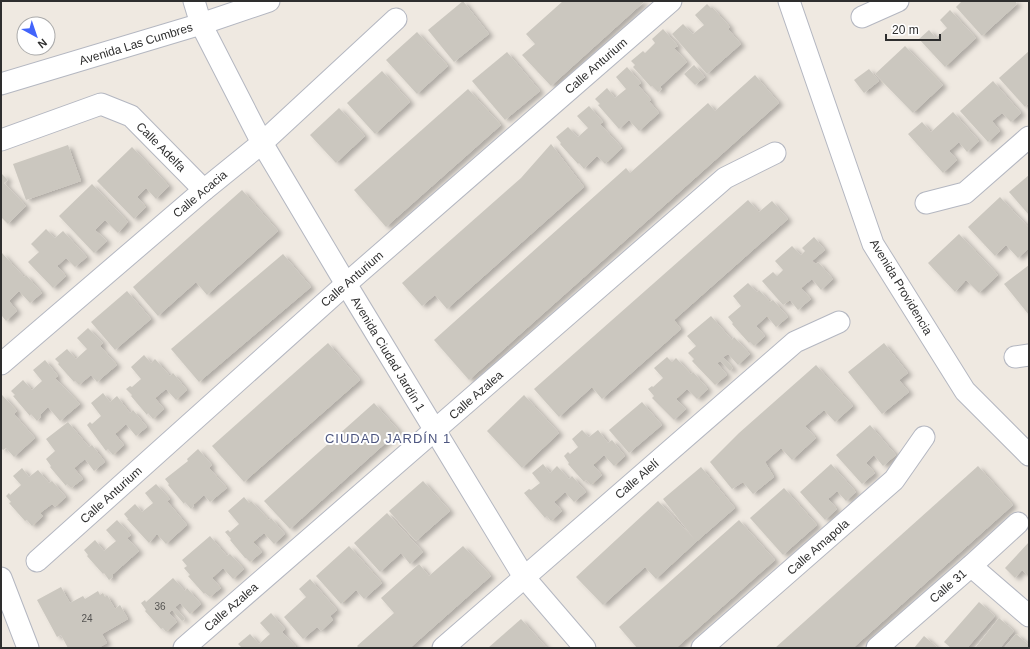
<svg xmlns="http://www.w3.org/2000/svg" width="1030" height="649" font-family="Helvetica,sans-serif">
<defs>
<filter id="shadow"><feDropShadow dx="4.5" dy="2.5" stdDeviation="2" flood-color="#0004"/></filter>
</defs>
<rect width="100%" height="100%" fill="#efe9e1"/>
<g fill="#cbc7bf" filter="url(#shadow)">
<path d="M463,1L489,34L454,62L428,30Z"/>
<path d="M563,1H645L551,86L522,55L535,44L526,34Z"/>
<path d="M962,1H1015L1017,4L982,36L956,7Z"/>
<path d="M707,4L711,8L712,7L730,27L728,29L741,44L707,74L672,34L683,24L693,34L704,25L695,15Z"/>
<path d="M950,10L976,38L945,67L919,39L929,30L936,38L947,28L940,20Z"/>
<path d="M663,29L678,46L674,48L687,62L660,87L662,89L658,92L652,86L651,87L633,67L635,65L631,61L643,51L645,53L655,43L652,39Z"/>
<path d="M417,32L448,66L417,94L386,60Z"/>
<path d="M905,46L943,85L913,113L875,74Z"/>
<path d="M1029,51V103L1025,107L999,78Z"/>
<path d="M507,52L540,91L505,120L472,81Z"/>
<path d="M694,65L705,77L695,85L684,74Z"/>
<path d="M627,67L641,83L638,85L651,100L649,101L659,113L639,131L629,120L619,129L598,105L600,104L595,99L607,88L615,98L626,89L616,77Z"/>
<path d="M869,69L879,81L864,93L854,80Z"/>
<path d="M382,71L410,102L375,134L347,103Z"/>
<path d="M755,75L779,103L469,380L434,340L626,168L630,173L708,103L715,111Z"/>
<path d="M993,81L1021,113L1011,122L1002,113L992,121L1000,131L988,142L960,111Z"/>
<path d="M468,89L501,125L386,227L354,190Z"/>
<path d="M589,106L603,122L600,124L622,148L605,164L597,156L584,169L579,163L578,164L560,144L561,143L556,137L568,127L578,137L588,128L577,116Z"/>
<path d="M339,108L365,136L336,163L310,135Z"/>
<path d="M953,112L979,141L967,152L959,142L949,151L957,160L943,173L908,134L922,122L931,132Z"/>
<path d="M551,144L584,187L447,309L435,295L422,306L402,283L521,178Z"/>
<path d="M68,145L81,181L26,200L13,164Z"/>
<path d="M132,147L169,186L156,199L146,188L137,197L146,207L134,219L97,181Z"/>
<path d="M1,173L8,180L4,183L26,206L8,224L1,217Z"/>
<path d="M1029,175V215L1009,192Z"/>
<path d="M92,184L128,222L118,233L105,220L95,230L107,241L94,253L59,216Z"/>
<path d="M242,190L278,231L207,295L196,282L158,316L133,287Z"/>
<path d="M1000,197L1029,228V248L1018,258L1006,245L995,256L968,227Z"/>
<path d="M748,200L759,212L772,201L788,219L674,320L681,329L602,399L592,387L559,417L534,389Z"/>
<path d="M46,229L55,238L63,231L87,257L75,267L66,258L57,266L66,276L53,288L28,262L39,252L31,244Z"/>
<path d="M959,234L998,275L979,293L966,280L955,292L928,263Z"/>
<path d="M814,237L825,250L812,261L816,264L818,262L833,279L821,290L812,279L801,288L811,299L798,310L790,300L783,305L762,281L773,272L777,276L783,270L775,261L792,246L801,255L805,251L802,248Z"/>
<path d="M2,253L24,277L26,275L42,293L30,303L19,291L9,301L17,311L6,321L2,316L1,317V254Z"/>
<path d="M283,254L311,287L199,382L171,349Z"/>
<path d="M1029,265V315L1004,284Z"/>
<path d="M748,283L757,292L759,290L770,302L773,300L788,317L776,327L767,316L756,326L765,336L754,346L750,342L749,343L732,324L733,323L728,317L741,306L733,296Z"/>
<path d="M127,291L151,319L115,350L91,322Z"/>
<path d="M711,316L732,340L734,337L750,354L738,365L728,354L723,357L733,368L730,371L720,361L717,363L727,375L715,385L692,361L694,359L688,353L696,346L687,336Z"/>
<path d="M88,328L103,343L100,346L117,365L97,382L91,375L79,385L75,381L74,382L58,364L59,363L55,359L67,349L76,359L87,349L77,338Z"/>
<path d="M328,343L360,380L244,482L212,446Z"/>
<path d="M884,343L908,373L899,380L909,392L882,414L848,372Z"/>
<path d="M144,355L151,363L155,359L170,376L173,373L187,390L176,400L166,389L155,398L164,409L153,419L148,413L147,415L131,396L132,395L126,389L130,386L132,387L141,379L131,367Z"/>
<path d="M667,357L672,362L676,358L691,374L693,372L708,389L697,399L687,389L676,399L686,409L674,420L652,398L654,396L648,389L652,386L653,387L663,378L654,368Z"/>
<path d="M45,360L58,376L55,378L80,404L60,421L48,407L40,415L41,417L37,421L31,414L30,416L13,396L15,395L11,391L23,380L32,390L42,381L33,370Z"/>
<path d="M816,365L853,406L835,422L824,410L805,426L816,438L792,460L781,448L765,462L774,477L753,494L743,482L732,489L710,462L739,433Z"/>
<path d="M103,393L110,402L117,396L130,413L133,410L147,427L136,436L126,424L115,434L124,445L113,455L108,449L106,451L87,425L90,422L92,424L101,416L91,403Z"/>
<path d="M2,395L17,411L14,414L35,438L14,457L6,448L3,450L1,448V396Z"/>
<path d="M524,395L559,433L522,468L487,431Z"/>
<path d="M642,402L662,425L629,453L609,430Z"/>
<path d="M374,403L399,431L290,529L264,501Z"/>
<path d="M68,422L89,447L92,445L105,462L94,471L85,459L74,468L83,479L71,488L67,484L66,486L50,467L51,466L46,459L55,451L46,439Z"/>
<path d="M870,425L896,455L883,466L874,455L866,463L875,473L862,484L836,455Z"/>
<path d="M582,430L589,437L598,430L608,443L612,440L625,456L614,466L604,455L593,465L602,475L591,485L586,480L584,482L568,464L569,463L564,456L568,452L570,454L578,447L572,439Z"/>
<path d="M198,449L212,465L209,468L227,488L210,502L204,495L193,505L194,506L191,509L185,502L184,504L168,485L169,484L165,479L188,461L187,459Z"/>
<path d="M543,464L550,473L557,466L569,479L572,476L586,492L574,502L565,492L554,502L562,511L551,521L547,516L545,518L524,493L529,489L531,490L540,483L532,473Z"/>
<path d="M831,464L856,492L846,501L837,491L828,499L837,509L825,520L800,492Z"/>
<path d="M978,466L1013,505L853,648H775Z"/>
<path d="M701,467L735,508L696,542L656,579L645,567L603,605L576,577L658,501L695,540L663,499Z"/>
<path d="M22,468L29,477L38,470L49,483L52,481L66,497L55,507L52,504L40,513L43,516L32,526L27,520L25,521L9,503L11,502L6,496L9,493L10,495L21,485L13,476Z"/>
<path d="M423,481L450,511L416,541L389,511Z"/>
<path d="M156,484L170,499L167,501L187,525L166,544L157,534L149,543L127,519H128L124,514L135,504L142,512L153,503L145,493Z"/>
<path d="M784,488L817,525L783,555L750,518Z"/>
<path d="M244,497L249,503L251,501L269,520L271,518L285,534L274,544L264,533L253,542L262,552L250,562L246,558H245L230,540L231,539L225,532L228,530L230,532L239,524L228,511Z"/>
<path d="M387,513L423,552L410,564L401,553L380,572L354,543Z"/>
<path d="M117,520L131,535L127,538L139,551L112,575L113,577L109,580L104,573L103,574L87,556L88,555L84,550L95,540L104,551L116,541L106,530Z"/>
<path d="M739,520L775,560L676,648H637L619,627Z"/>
<path d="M210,536L227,556L230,554L244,569L233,579L223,568L212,578L221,588L210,597L205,593L204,594L188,576L190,575L184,568L187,566L182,560Z"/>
<path d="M1029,542V577L1022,570L1015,578L1005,568Z"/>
<path d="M349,546L382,583L364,599L356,590L341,604L316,576Z"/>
<path d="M463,546L491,576L410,648H359L357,646L394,613L381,598L419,564L429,576Z"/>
<path d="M173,578L185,591L187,588L201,604L190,614L180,603L175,607L185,619L182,621L172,610L169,613L177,622L166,632L163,628L161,629L145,611L146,610L141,603L145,600L146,602Z"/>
<path d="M310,579L337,610L330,616L333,620L321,631L317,627L303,639L284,617L306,597L299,589Z"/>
<path d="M61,587L70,603L83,596L85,599L98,591L100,595L103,593L105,597L107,595L115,609L120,605L128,619L102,634L107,643L98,648H68L61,635L57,637L37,600Z"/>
<path d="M979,602L995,616L967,648H951L944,642Z"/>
<path d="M271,613L285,629L282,632L297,648H242L238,644L250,634L259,644L270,634L260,623Z"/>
<path d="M999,618L1014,631L1000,648H975Z"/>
<path d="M521,619L547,648H488Z"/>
<path d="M1016,634L1029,645V648H1004Z"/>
<path d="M924,636L938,648H914Z"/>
</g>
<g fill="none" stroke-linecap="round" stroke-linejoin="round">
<defs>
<g id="minor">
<path d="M194,1L201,24L262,143L346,284L524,577L585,648"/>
<path d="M789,1L873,244L965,391L1029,455"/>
<path d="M862,17L898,1"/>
<path d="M1,84L201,24L269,1"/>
<path d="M1,140L101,104L131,116L204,190"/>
<path d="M926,203L965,193L1029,137"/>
<path d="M1015,357L1029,355"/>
<path d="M1,364L204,190L262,143L396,19"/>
<path d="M37,561L346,284L671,1"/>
<path d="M971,566L1029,616"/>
<path d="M1,578L28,648"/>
<path d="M184,648L725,178L775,153"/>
<path d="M443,648L795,342L839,322"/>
<path d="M702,648L894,480L924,437"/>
<path d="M877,648L971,566L1018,523"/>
</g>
</defs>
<use href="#minor" stroke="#b4b7c1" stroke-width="23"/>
<use href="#minor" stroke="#fff" stroke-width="21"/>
</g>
<g text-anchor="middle" stroke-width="4" stroke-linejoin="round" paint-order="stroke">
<g font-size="10" fill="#555452">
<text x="160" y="610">36</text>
<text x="87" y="622">24</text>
</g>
<g font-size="12" fill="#2e2e2e" stroke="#fff">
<text transform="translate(136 44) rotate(-17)" y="4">Avenida Las Cumbres</text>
<text transform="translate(596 66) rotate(-41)" y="4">Calle Anturium</text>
<text transform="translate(161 147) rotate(45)" y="4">Calle Adelfa</text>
<text transform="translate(200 194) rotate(-40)" y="4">Calle Acacia</text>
<text transform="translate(352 279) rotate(-41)" y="4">Calle Anturium</text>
<text transform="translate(901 287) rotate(59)" y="4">Avenida Providencia</text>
<text transform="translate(388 354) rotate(59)" y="4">Avenida Ciudad Jardín 1</text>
<text transform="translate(476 395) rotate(-41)" y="4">Calle Azalea</text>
<text transform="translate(637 479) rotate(-41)" y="4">Calle Alelí</text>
<text transform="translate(111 495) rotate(-42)" y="4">Calle Anturium</text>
<text transform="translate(818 547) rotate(-41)" y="4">Calle Amapola</text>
<text transform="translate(948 586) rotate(-41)" y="4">Calle 31</text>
<text transform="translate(231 607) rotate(-41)" y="4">Calle Azalea</text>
</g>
<g font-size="13" letter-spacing="1" fill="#4d5680" stroke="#fff">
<text x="388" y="443">CIUDAD JARDÍN 1</text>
</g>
</g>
<rect width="1030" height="649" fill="none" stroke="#2e2e2e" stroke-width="4"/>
<g transform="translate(36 36) rotate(140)"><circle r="19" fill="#ffffff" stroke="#ababab"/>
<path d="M0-3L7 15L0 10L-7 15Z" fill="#4264fb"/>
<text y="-6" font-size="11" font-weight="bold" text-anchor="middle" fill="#2e2e2e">N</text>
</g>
<path d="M886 34v6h54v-6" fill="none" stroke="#2e2e2e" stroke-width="2"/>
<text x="892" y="34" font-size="12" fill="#2e2e2e" stroke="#ffffff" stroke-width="3" paint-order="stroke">20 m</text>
</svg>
